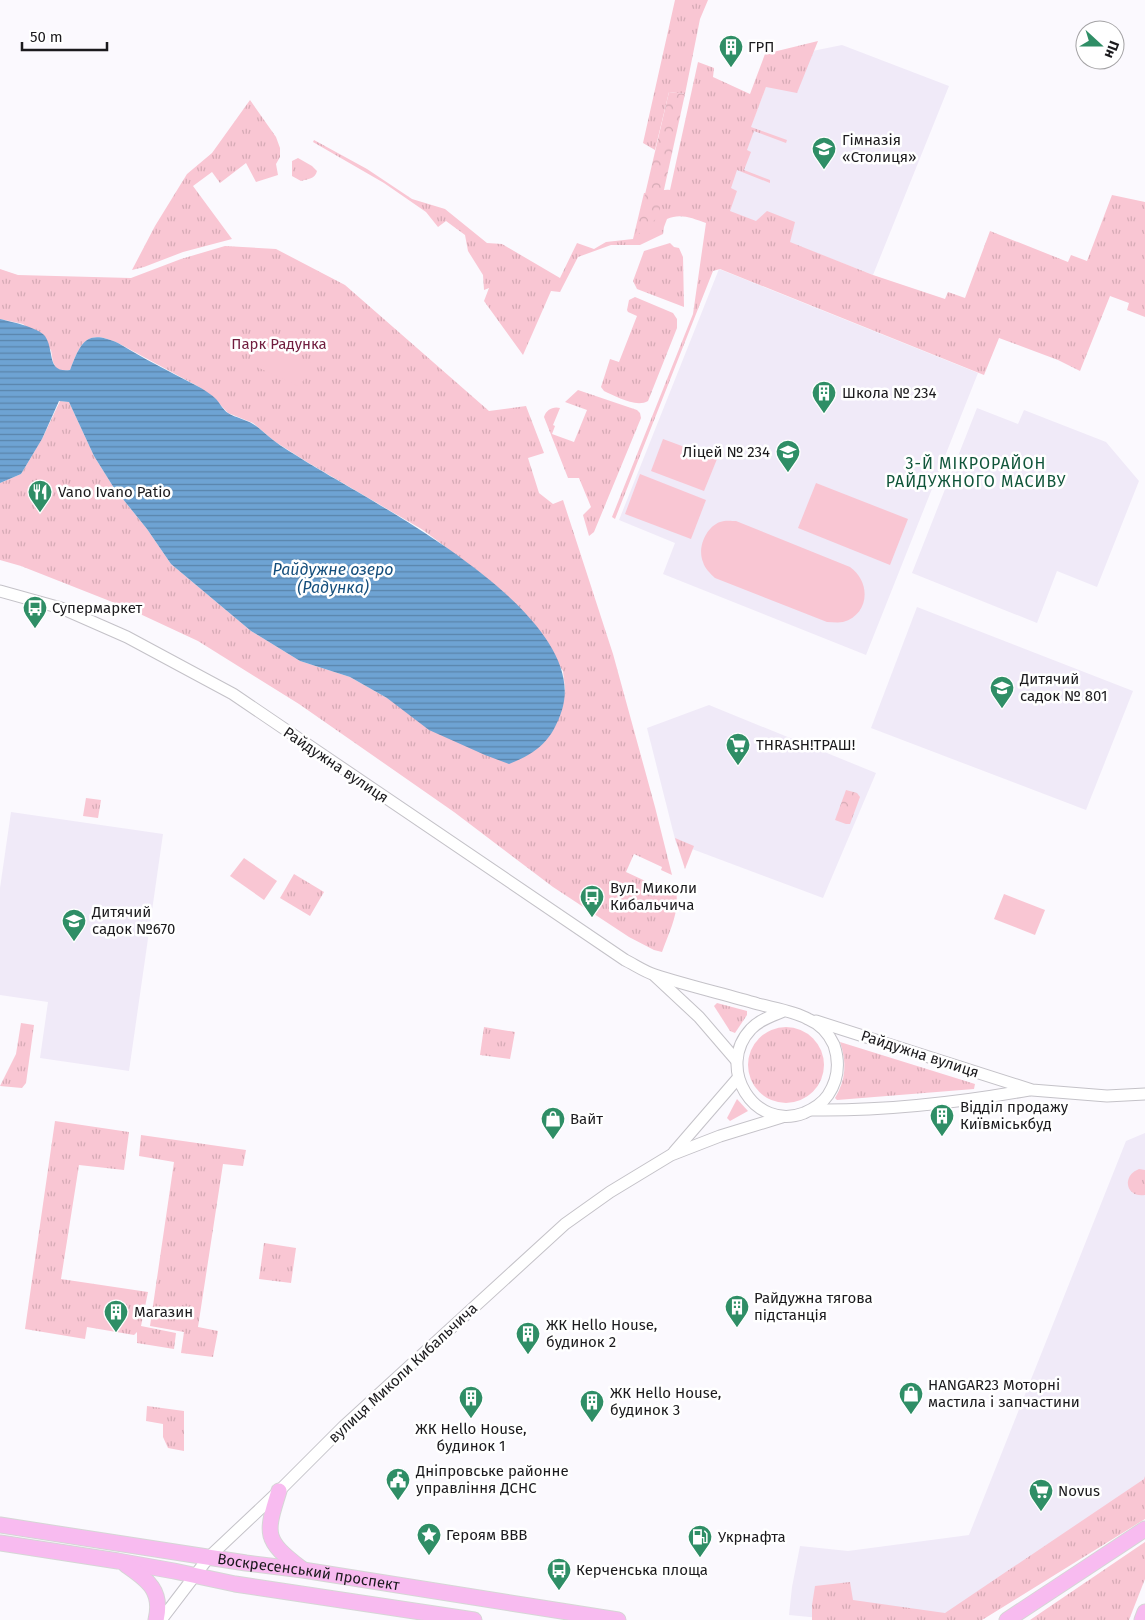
<svg xmlns="http://www.w3.org/2000/svg" width="1145" height="1620" font-family="'Fira Sans',sans-serif">
<defs>
<pattern id="grass-tufts" width="24" height="20" patternUnits="userSpaceOnUse" patternTransform="scale(1.25)"><rect width="24" height="20" fill="#f9c6d3"/><path d="M3 7l-1-3M5 7V3M7 7l1-3M15 17l-1-3M17 17v-4M19 17l1-3" fill="none" stroke="#d5aab5"/></pattern>
<pattern id="forest-crowns" width="20" height="18" patternUnits="userSpaceOnUse" patternTransform="scale(1.25)"><rect width="20" height="18" fill="#f9c6d3"/><path d="M2 6a3 3 0 1 1 6 0M12 15a3 3 0 1 1 6 0" fill="none" stroke="#d5aab5"/></pattern>
<pattern id="water-rules" width="6" height="5" patternUnits="userSpaceOnUse" patternTransform="scale(1.25)"><rect width="6" height="5" fill="#6ea3d3"/><path d="M0 2.5h6" fill="none" stroke="#5a84ab"/></pattern>
</defs>
<rect width="100%" height="100%" fill="#fbf9fe"/>
<g fill="#f0eaf8">
<path d="M842,45L949,86L873,275L717,214L766,87L768,60Z"/>
<path d="M719,269L978,373L866,655L663,574L675,543L619,520Z"/>
<path d="M977,408L1018,424L1024,410L1106,442L1139,481L1097,587L1057,571L1037,623L912,573Z"/>
<path d="M917,607L1133,691L1086,810L871,728Z"/>
<path d="M709,705L876,773L823,898L676,843L647,728Z"/>
<path d="M11,812L163,834L129,1071L40,1058L48,1002L0,995V888Z"/>
<path d="M1145,1133V1507L957,1620H840L789,1615L792,1587L800,1546L848,1551L969,1535L1126,1141Z"/>
</g>
<g fill="url(#grass-tufts)">
<path d="M675,0H708L700,19L685,94L669,92L655,150L643,143Z"/>
<path d="M818,41L797,93L766,87L751,127L787,140L786,143L754,131L747,150L751,152L744,170L770,180V183L737,170L731,188L737,191L730,211L756,221L767,211L795,222L790,242L873,275L945,299L948,292L965,298L990,231L1068,262L1071,255L1087,261L1112,195L1145,202V317L1127,310L1129,303L1110,296L1080,371L1058,360L999,338L984,375L720,269L713,271L615,519L612,517L693,314L706,223C692,218 680,213 667,219L664,227L663,234L640,245H611L578,257L560,292L551,291L523,355L484,301L489,288L484,290L483,275L468,251L465,235L446,221L438,227L426,212L384,183L313,142L314,140L367,169L412,199L445,209L487,243L502,244L560,278L577,243L594,249L606,242L633,239L644,193C653,194 660,189 670,190L698,62L714,68L713,77L750,94L765,54Z"/>
<path d="M250,100L276,137L280,148V157L276,164L278,175L256,182L246,163L220,183L212,172L193,186L232,239L183,252L144,267L132,270L155,226L187,174L212,153Z"/>
<path d="M298,158L312,166L317,171C315,179 308,179 301,181L292,176V161Z"/>
<path d="M670,243L674,247L679,248L683,257L684,307L637,289L633,281L644,251Z"/>
<path d="M225,246L276,249L345,285L489,411L526,406L544,453L528,458L539,493L553,504L563,500L613,654L655,807L672,875L661,870L662,867L634,854L626,872L654,885L656,882L676,891C680,912 669,932 662,952L654,950L629,937L553,887L454,812L299,704L198,641L125,607L21,566L0,560V483L21,474L42,439L60,401L69,402L94,456L114,488L147,529L171,564L251,631L300,661L350,677L387,698L563,705L565,688L563,671L517,606L483,575L423,530L307,462L274,441L253,423L228,413L215,399L201,388L118,343C86,329 81,342 70,370L61,371L56,368L53,362L51,350L23,324L0,319V269L18,275L131,278L181,259Z"/>
<path d="M635,297L673,313L677,319V328L648,401C636,408 615,396 604,391L601,387L610,359L619,362L637,316L628,312L627,310L629,300Z"/>
<path d="M578,390L637,410L640,413L641,418L594,532L589,536L583,515L591,507L579,478H568L544,417C546,410 553,406 560,408L553,425L555,426L552,434L574,442L587,410L565,402Z"/>
<path d="M86,798L101,800L98,818L83,816Z"/>
<path d="M675,838L694,846L685,869Z"/>
<path d="M294,874L324,892L310,916L280,898Z"/>
<path d="M717,1003L747,1011V1015L735,1033L730,1031L714,1006Z"/>
<path d="M21,1023L34,1025L26,1083L22,1088L0,1086L16,1054Z"/>
<path d="M484,1027L515,1032L510,1059L480,1055Z"/>
<circle cx="786" cy="1065" r="38"/>
<path d="M840,1042L975,1084L974,1089L837,1100L835,1098C846,1080 847,1062 840,1042Z"/>
<path d="M737,1099L748,1111L730,1121L727,1118Z"/>
<path d="M55,1121L129,1132L124,1170L79,1165L61,1279L148,1292L141,1326L176,1333L174,1349L137,1343V1332L134,1335L87,1327L85,1339L25,1329Z"/>
<path d="M141,1135L246,1150L243,1166L223,1164L198,1327L218,1331L213,1357L181,1353L184,1332L150,1326L174,1162L139,1156Z"/>
<path d="M1139,1169L1145,1170V1195C1126,1198 1121,1176 1139,1169Z"/>
<path d="M264,1243L296,1248L291,1283L259,1279Z"/>
<path d="M147,1406L184,1411V1451L168,1448L163,1437V1424L146,1421Z"/>
<path d="M1145,1476V1519L982,1620H812V1605L815,1586L850,1582L853,1600L945,1613L1144,1479Z"/>
<path d="M1145,1542V1579L1129,1620H1030Z"/>
</g>
<g fill="url(#forest-crowns)">
<path d="M669,92L685,94L658,217L635,237Z"/>
<path d="M846,790L857,793L860,797L850,824H846L835,820Z"/>
</g>
<g fill="#f9c6d3">
<path d="M267,344L311,363L300,387L257,367Z"/>
<path d="M663,439L717,459L704,491L651,471Z"/>
<path d="M640,474L706,500L691,539L625,514Z"/>
<path d="M816,483L908,519L890,565L798,528Z"/>
<path d="M736,521L850,567C871,582 870,614 843,622C838,623 832,622 827,622L715,578C710,573 705,569 703,562C697,548 706,527 720,522C725,520 732,521 736,521Z"/>
<path d="M244,858L277,881L264,900L230,876Z"/>
<path d="M1004,894L1045,910L1035,935L994,919Z"/>
</g>
<path fill="url(#water-rules)" d="M0,319C12,322 37,327 45,336C55,351 46,373 70,370C81,342 86,329 118,343C136,354 155,364 174,374C183,379 192,383 201,388C206,391 212,395 216,399C220,403 223,410 228,413C236,418 245,419 253,424C260,428 266,435 273,440C283,448 295,454 305,461C371,502 592,612 562,710C552,740 539,752 509,764L485,755L429,730L387,698L350,677L300,661L251,631L171,564L147,529L114,488L94,456L69,402L59,401L42,439L21,474L0,483Z"/>
<g fill="none" stroke-linecap="round" stroke-linejoin="round">
<defs>
<g id="minor">
<path d="M0,591L61,608L127,637L233,694L625,960C635,965 645,972 655,975C689,986 724,994 758,1004C773,1008 794,1011 808,1019C820,1024 829,1034 834,1045C840,1063 838,1080 828,1095C822,1104 813,1109 804,1113C754,1132 715,1067 751,1029C759,1020 772,1016 784,1011"/>
<path d="M655,976L699,1017L736,1060"/>
<path d="M816,1021L1032,1090L1107,1096L1145,1094"/>
<path d="M812,1110C884,1111 957,1103 1029,1090"/>
<path d="M674,1152L738,1078"/>
<path d="M161,1620L209,1557L279,1491L344,1426L565,1224L610,1192L671,1155L720,1136L782,1117"/>
</g>
<g id="major">
<path d="M279,1491C265,1535 264,1540 302,1569"/>
<path id="s1" d="M0,1525L246,1563L303,1570L618,1620"/>
<path d="M0,1543L118,1561L174,1571L235,1584L474,1620"/>
<path d="M126,1565C148,1580 163,1591 156,1620"/>
<path d="M1007,1620L1145,1529"/>
<path d="M1142,1620L1145,1612"/>
</g>
</defs>
<use href="#minor" stroke="#c4c2c8" stroke-width="13"/>
<use href="#major" stroke="#d6d6d6" stroke-width="17"/>
<use href="#minor" stroke="#fff" stroke-width="11"/>
<use href="#major" stroke="#f8bbf0" stroke-width="15"/>
</g>
<defs>
<symbol id="building-pin" viewBox="-11 -11 22 30"><path d="M0 17L-7.5 6A9.5 9.5 0 1 1 7.5 6Z" fill="#2f8e66" stroke="#fff"/><path d="M-4-6H4V6H1V3H-1V6H-4ZM-2.5-4.3h1.7v1.8h-1.7ZM.8-4.3h1.7v1.8H.8ZM-2.5-1h1.7V.8h-1.7ZM.8-1h1.7V.8H.8Z" fill="#fff"/></symbol>
<symbol id="school-pin" viewBox="-11 -11 22 30"><path d="M0 17L-7.5 6A9.5 9.5 0 1 1 7.5 6Z" fill="#2f8e66" stroke="#fff"/><path d="M0-5L7-2L0 1L-7-2ZM-4 1L0 2.5L4 1V4Q0 6-4 4Z" fill="#fff"/></symbol>
<symbol id="restaurant-pin" viewBox="-11 -11 22 30"><path d="M0 17L-7.5 6A9.5 9.5 0 1 1 7.5 6Z" fill="#2f8e66" stroke="#fff"/><path d="M-5-6h1v4h1v-4h1v4h1v-4h1v5L-1.5 .5V6h-2V.5L-5-1ZM5-6V6H3V1.5H1.5Q1.5-4 5-6Z" fill="#fff"/></symbol>
<symbol id="bus-pin" viewBox="-11 -11 22 30"><path d="M0 17L-7.5 6A9.5 9.5 0 1 1 7.5 6Z" fill="#2f8e66" stroke="#fff"/><path d="M-5-6H5V4H4V6H2V4H-2V6H-4V4H-5ZM-3.5-4V0h7V-4ZM-3.5 1.2v1.5H-2V1.2ZM2 1.2v1.5H3.5V1.2Z" fill="#fff"/></symbol>
<symbol id="supermarket-pin" viewBox="-11 -11 22 30"><path d="M0 17L-7.5 6A9.5 9.5 0 1 1 7.5 6Z" fill="#2f8e66" stroke="#fff"/><path d="M-6-5.5h2.5l.6 2H6L4.5 2H-2.5L-4.4-4H-6ZM-1.5 3.2a1.3 1.3 0 1 0 .1 0ZM3 3.2a1.3 1.3 0 1 0 .1 0Z" fill="#fff"/></symbol>
<symbol id="shop-pin" viewBox="-11 -11 22 30"><path d="M0 17L-7.5 6A9.5 9.5 0 1 1 7.5 6Z" fill="#2f8e66" stroke="#fff"/><path d="M-5-2.5h2.3a2.7 3.5 0 0 1 5.4 0H5L5.5 6h-11ZM-1.5-2.5h3a1.5 2.3 0 0 0-3 0Z" fill="#fff"/></symbol>
<symbol id="civic-pin" viewBox="-11 -11 22 30"><path d="M0 17L-7.5 6A9.5 9.5 0 1 1 7.5 6Z" fill="#2f8e66" stroke="#fff"/><path d="M-.6-6.5H3V-4.5H.6V-3L4-1V1h2V6H-6V1h2V-1L-.6-3ZM-1.2 2.5V6h2.4V2.5Z" fill="#fff"/></symbol>
<symbol id="sight-pin" viewBox="-11 -11 22 30"><path d="M0 17L-7.5 6A9.5 9.5 0 1 1 7.5 6Z" fill="#2f8e66" stroke="#fff"/><path d="M0-6L1.8-2.2L6-1.7L2.9 1.2L3.7 5.4L0 3.3L-3.7 5.4L-2.9 1.2L-6-1.7L-1.8-2.2Z" fill="#fff"/></symbol>
<symbol id="fuel-pin" viewBox="-11 -11 22 30"><path d="M0 17L-7.5 6A9.5 9.5 0 1 1 7.5 6Z" fill="#2f8e66" stroke="#fff"/><path d="M-5.5-6h7V0h2V4h1.3V-2.5L3-4.5l.8-.8L6-3V5H2.5V1h-1V6h-7ZM-4.2-4.7v3.2H.2V-4.7Z" fill="#fff"/></symbol>
</defs>
<g fill-rule="evenodd">
<use href="#building-pin" x="717" y="33" width="28" height="38"/>
<use href="#school-pin" x="810" y="135" width="28" height="38"/>
<use href="#building-pin" x="810" y="379" width="28" height="38"/>
<use href="#school-pin" x="774" y="438" width="28" height="38"/>
<use href="#restaurant-pin" x="26" y="478" width="28" height="38"/>
<use href="#bus-pin" x="21" y="594" width="28" height="38"/>
<use href="#school-pin" x="988" y="674" width="28" height="38"/>
<use href="#supermarket-pin" x="724" y="731" width="28" height="38"/>
<use href="#bus-pin" x="578" y="883" width="28" height="38"/>
<use href="#school-pin" x="60" y="907" width="28" height="38"/>
<use href="#building-pin" x="928" y="1102" width="28" height="38"/>
<use href="#shop-pin" x="539" y="1105" width="28" height="38"/>
<use href="#building-pin" x="723" y="1293" width="28" height="38"/>
<use href="#building-pin" x="102" y="1298" width="28" height="38"/>
<use href="#building-pin" x="514" y="1320" width="28" height="38"/>
<use href="#shop-pin" x="897" y="1380" width="28" height="38"/>
<use href="#building-pin" x="457" y="1384" width="28" height="38"/>
<use href="#building-pin" x="578" y="1388" width="28" height="38"/>
<use href="#civic-pin" x="384" y="1466" width="28" height="38"/>
<use href="#supermarket-pin" x="1027" y="1477" width="28" height="38"/>
<use href="#sight-pin" x="415" y="1521" width="28" height="38"/>
<use href="#fuel-pin" x="686" y="1523" width="28" height="38"/>
<use href="#bus-pin" x="545" y="1556" width="28" height="38"/>
</g>
<g text-anchor="middle" stroke-width="5" stroke-linejoin="round" paint-order="stroke">
<g font-size="15" fill="#1b1a1d" stroke="#fff" text-anchor="start">
<text x="748" y="52">ГРП</text>
<text x="842" y="145">Гімназія<tspan x="842" dy="17">«Столиця»</tspan></text>
<text x="842" y="398">Школа № 234</text>
<text x="770" y="457" text-anchor="end">Ліцей № 234</text>
<text x="58" y="497">Vano Ivano Patio</text>
<text x="52" y="613">Супермаркет</text>
<text x="1020" y="684">Дитячий<tspan x="1020" dy="17">садок № 801</tspan></text>
<text x="756" y="750">ТHRASH!ТРАШ!</text>
<text x="610" y="893">Вул. Миколи<tspan x="610" dy="17">Кибальчича</tspan></text>
<text x="92" y="917">Дитячий<tspan x="92" dy="17">садок №670</tspan></text>
<text x="960" y="1112">Відділ продажу<tspan x="960" dy="17">Київміськбуд</tspan></text>
<text x="570" y="1124">Вайт</text>
<text x="754" y="1303">Райдужна тягова<tspan x="754" dy="17">пiдстанцiя</tspan></text>
<text x="134" y="1317">Магазин</text>
<text x="546" y="1330">ЖК Hello House,<tspan x="546" dy="17">будинок 2</tspan></text>
<text x="928" y="1390">HANGAR23 Моторні<tspan x="928" dy="17">мастила і запчастини</tspan></text>
<text x="610" y="1398">ЖК Hello House,<tspan x="610" dy="17">будинок 3</tspan></text>
<text x="471" y="1434" text-anchor="middle">ЖК Hello House,<tspan x="471" dy="17">будинок 1</tspan></text>
<text x="416" y="1476">Дніпровське районне<tspan x="416" dy="17">управління ДСНС</tspan></text>
<text x="1058" y="1496">Novus</text>
<text x="446" y="1540">Героям ВВВ</text>
<text x="718" y="1542">Укрнафта</text>
<text x="576" y="1575">Керченська площа</text>
</g>
<g font-size="15" fill="#711d3e" stroke="#fff">
<text x="279" y="349">Парк Радунка</text>
</g>
<g font-size="15" fill="#1b1a1d" stroke="#fff">
<text transform="translate(336 765) rotate(34)" y="5">Райдужна вулиця</text>
<text transform="translate(920 1054) rotate(18)" y="5">Райдужна вулиця</text>
<text transform="translate(403 1373) rotate(-43)" y="5">вулиця Миколи Кибальчича</text>
<text dy="5" stroke="none"><textPath href="#s1" startOffset="312">Воскресенський проспект</textPath></text>
</g>
<g font-size="16" letter-spacing="1" fill="#10553a" stroke="#fff">
<text x="976" y="469">3-Й МІКРОРАЙОН<tspan x="976" dy="18">РАЙДУЖНОГО МАСИВУ</tspan></text>
</g>
<g font-size="16" font-style="italic" fill="#144e7c" stroke="#fff">
<text x="333" y="575">Райдужне озеро<tspan x="333" dy="18">(Радунка)</tspan></text>
</g>
</g>
<g transform="translate(1100 45) rotate(111)"><circle r="24" fill="#ffffff" stroke="#a4a3a5"/>
<path d="M0-4L9 19L0 12L-9 19Z" fill="#2f8e66"/>
<text y="-8" font-size="14" font-weight="bold" text-anchor="middle" fill="#1b1a1d">Пн</text>
</g>
<path d="M22 42v8h85v-8" fill="none" stroke="#1b1a1d" stroke-width="2.5"/>
<text x="30" y="42" font-size="15" fill="#1b1a1d" stroke="#ffffff" stroke-width="4" paint-order="stroke">50 m</text>
</svg>
